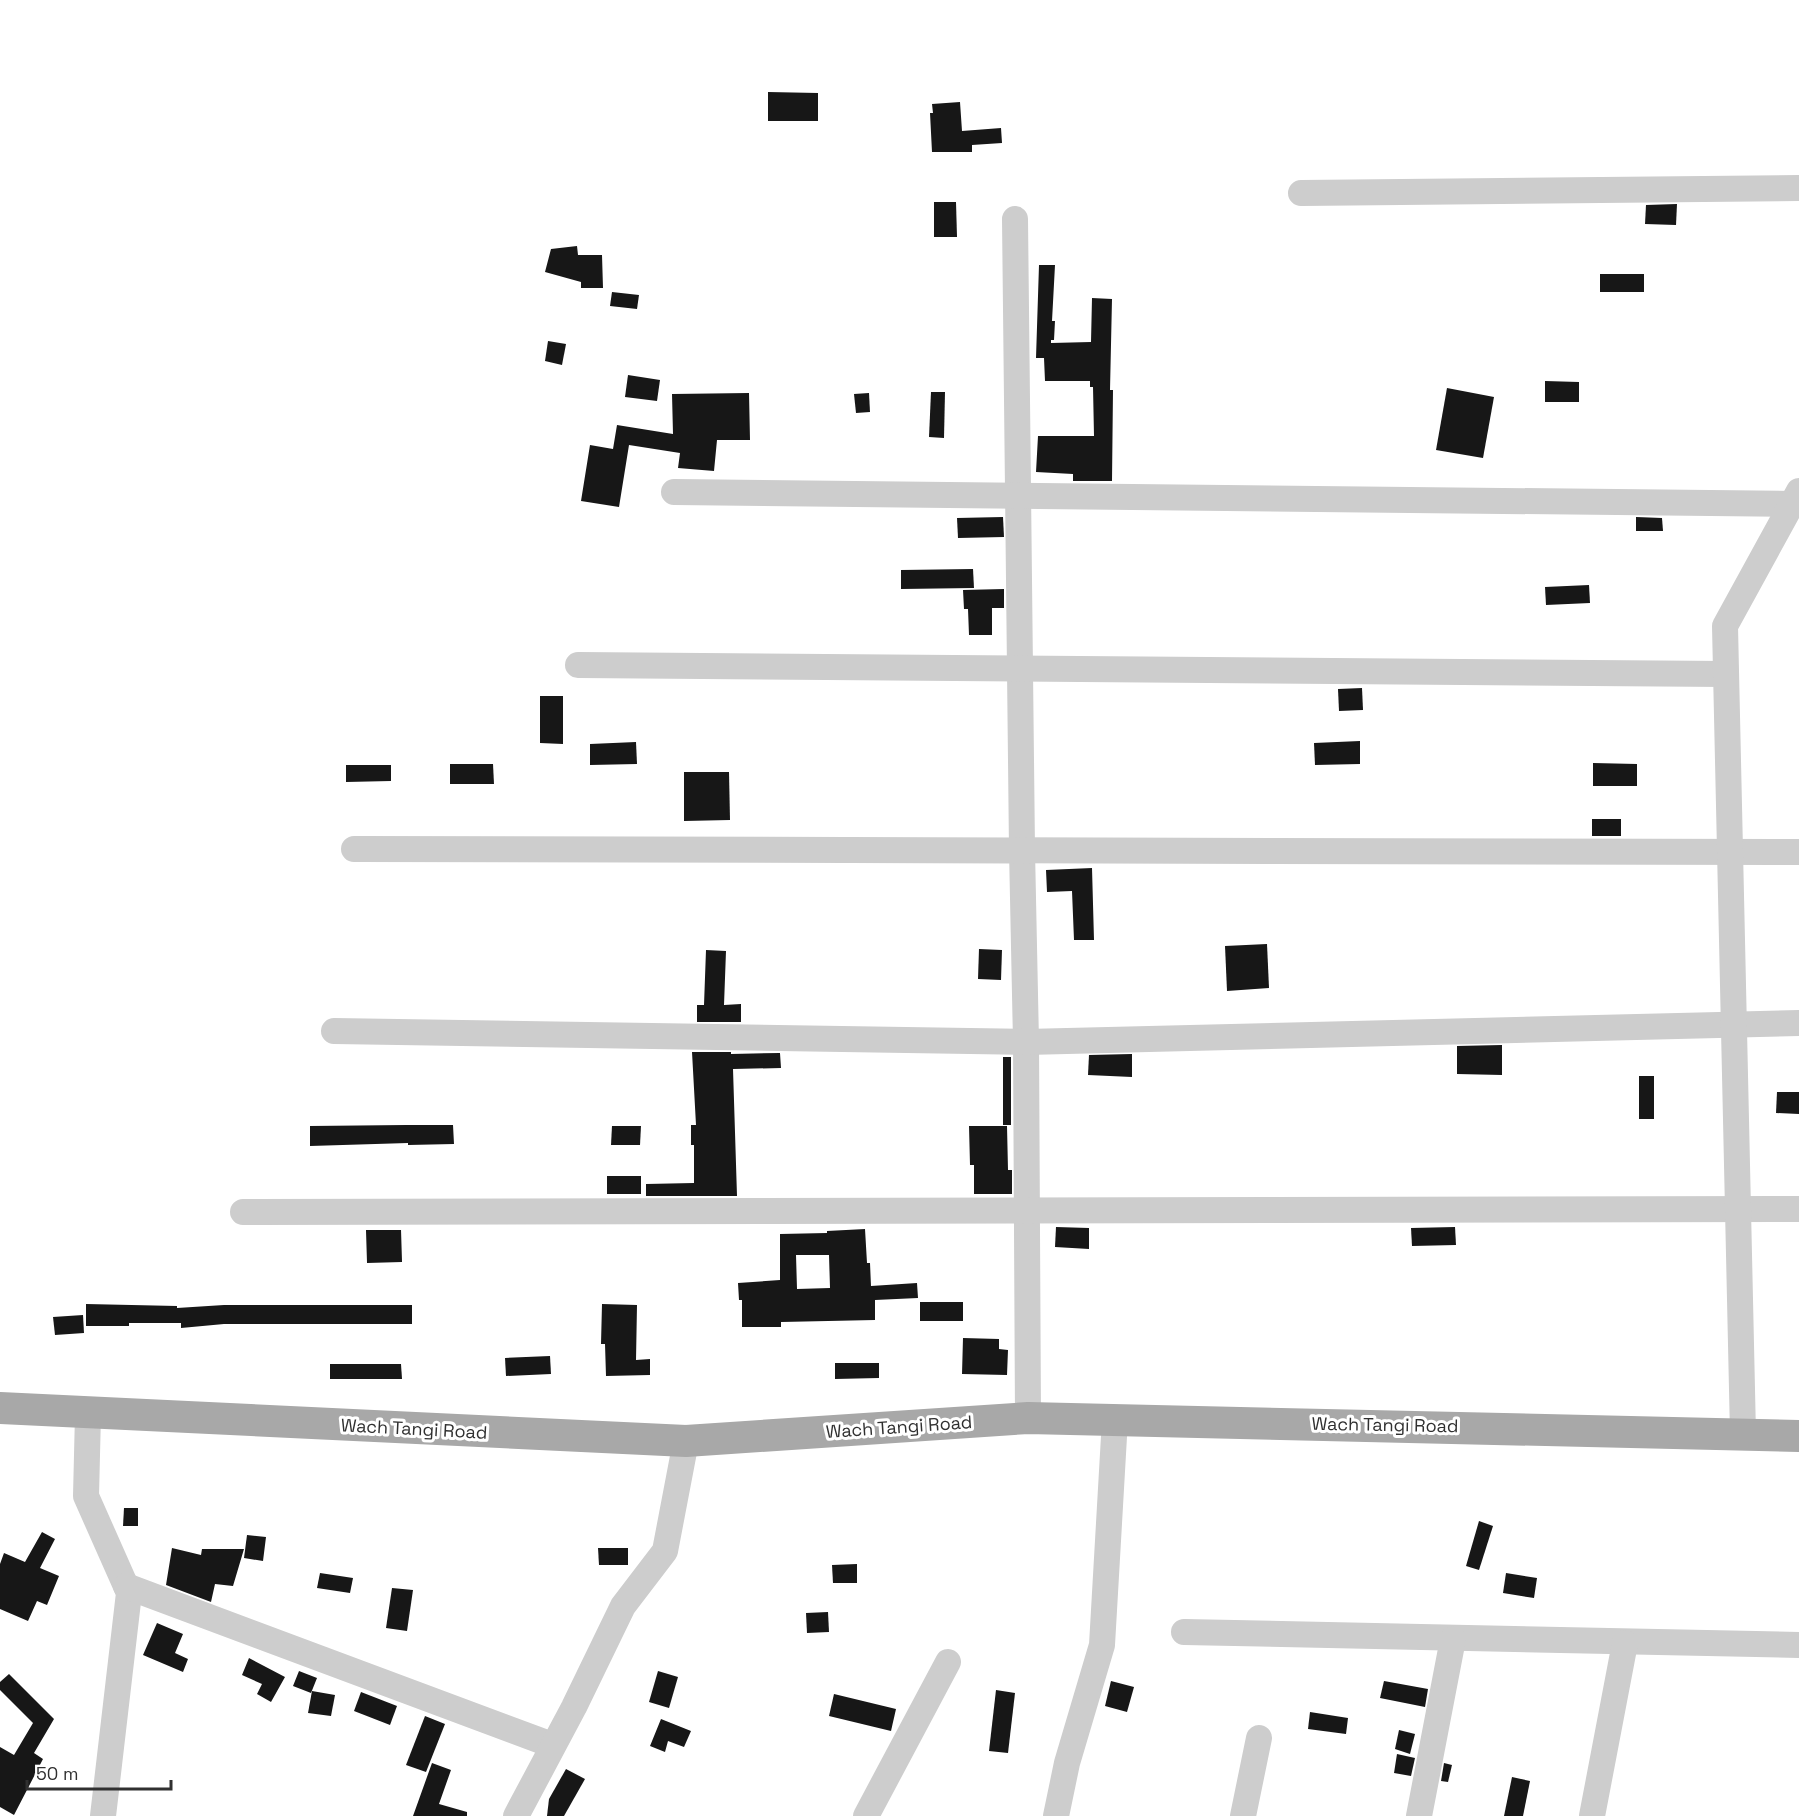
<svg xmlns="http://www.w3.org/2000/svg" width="1799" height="1816" font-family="'Space Grotesk',sans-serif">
<rect width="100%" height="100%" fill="#fff"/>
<g fill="#171717" fill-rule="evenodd">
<path d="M768,92L818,93V121H768Z"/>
<path d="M960,102L962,131L1001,128L1002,143L972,145V152H932L930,113H933L932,104Z"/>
<path d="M934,202H956L957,237H934Z"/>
<path d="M1677,204L1676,225L1645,224L1646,205Z"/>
<path d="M577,246L578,255H602L603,288H581V282L545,272L551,249Z"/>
<path d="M1039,265H1055L1052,321H1055L1054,340H1051V343L1091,342L1092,298L1112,299L1110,390H1113L1112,481H1073V474L1036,472L1038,436H1094L1093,387H1090V381H1045L1044,358H1036Z"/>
<rect x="1600" y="274" width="44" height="18"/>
<path d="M612,292L639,295L637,309L610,306Z"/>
<path d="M548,341L566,344L562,365L545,361Z"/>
<path d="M628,375L660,380L657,401L625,397Z"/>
<path d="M1545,381L1579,382V402H1545Z"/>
<path d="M1447,388L1494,397L1483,458L1436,450Z"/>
<path d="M931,392H945L944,438L929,437Z"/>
<path d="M749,393L750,440H717L714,471L678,468L680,453L629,445L619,507L581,501L590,445L613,449L617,425L673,434L672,394Z"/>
<path d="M869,393L870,412L856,413L854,394Z"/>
<path d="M1003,517L1004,537L958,538L957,518Z"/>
<path d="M1636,517L1662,518L1663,531H1636Z"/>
<path d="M973,569L974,588L901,589V570Z"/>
<path d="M1589,585L1590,603L1546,605L1545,587Z"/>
<path d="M1004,589V608H992V635H969L968,609H964L963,590Z"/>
<path d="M1362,688L1363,710L1339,711L1338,689Z"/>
<path d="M540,696H563V744L540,743Z"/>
<path d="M1360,741V764L1315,765L1314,743Z"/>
<path d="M636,742L637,764L590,765V744Z"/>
<path d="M1593,763L1637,764V786H1593Z"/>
<path d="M450,764H493L494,784H450Z"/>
<path d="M346,765H391V781L346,782Z"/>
<path d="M684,772H729L730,820L684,821Z"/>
<rect x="1592" y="819" width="29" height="17"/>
<path d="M1092,868L1094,940H1074L1072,891L1047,892L1046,870Z"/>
<path d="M1267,944L1269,988L1227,991L1225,946Z"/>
<path d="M979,949L1002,950L1001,980L978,979Z"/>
<path d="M706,950L726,951L724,1005L741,1004V1022H697V1005H704Z"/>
<path d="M1502,1045V1075L1457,1074V1046Z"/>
<path d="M692,1052H731V1054L780,1053L781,1068L733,1069L737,1196H646V1184L694,1183V1145H691V1125H696Z"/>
<path d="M1132,1054V1077L1088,1075L1089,1055Z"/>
<rect x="1003" y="1057" width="8" height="68"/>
<rect x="1639" y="1076" width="15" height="43"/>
<path d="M1777,1092H1799V1114L1776,1113Z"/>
<path d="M406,1125H453L454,1144L408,1145V1143L310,1146V1126Z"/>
<path d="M612,1126H641L640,1145H611Z"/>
<path d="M969,1126H1007L1008,1170H1012V1194H974V1165H970Z"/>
<rect x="607" y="1176" width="34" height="18"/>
<path d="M1056,1227L1089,1228V1249L1055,1247Z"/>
<path d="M1455,1227L1456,1245L1412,1246L1411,1228Z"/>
<path d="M865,1229L867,1263H870L871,1286L917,1283L918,1298L875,1300V1320L781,1322V1327H742V1300H739L738,1283L780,1280V1234L827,1233V1231ZM796,1255H829L830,1288L797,1289Z"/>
<path d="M366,1230H401L402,1262L367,1263Z"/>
<rect x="920" y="1302" width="43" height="19"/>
<path d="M86,1304L177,1306V1308L224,1305H412V1324H224L181,1328V1323H129V1326H86Z"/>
<path d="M602,1304L637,1305L636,1360L650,1359V1375L606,1376L605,1344H601Z"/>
<path d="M83,1315L84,1333L55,1335L53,1317Z"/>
<path d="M963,1338L999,1339V1349L1008,1350L1007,1375L962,1374Z"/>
<path d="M550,1356L551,1374L506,1376L505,1358Z"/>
<path d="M835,1363H879V1378L835,1379Z"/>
<path d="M330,1364H401L402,1379H330Z"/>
<path d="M124,1508H138V1526H123Z"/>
<path d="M1479,1521L1493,1526L1479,1570L1466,1566Z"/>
<path d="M42,1532L55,1539L40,1568L59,1576L47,1605L37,1601L28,1621L0,1609V1564L4,1553L25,1562Z"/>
<path d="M247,1535L266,1537L263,1561L244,1558Z"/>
<path d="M172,1548L201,1555L202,1549H244L233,1586L215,1584L211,1602L166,1585Z"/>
<path d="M598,1548H628V1565H599Z"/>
<path d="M857,1564V1583H833L832,1565Z"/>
<path d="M320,1573L353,1578L350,1593L317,1588Z"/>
<path d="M1506,1573L1537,1578L1534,1598L1503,1593Z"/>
<path d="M392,1588L413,1590L407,1631L386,1628Z"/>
<path d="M828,1612L829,1632L807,1633L806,1613Z"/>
<path d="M157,1623L183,1634L175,1653L188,1659L183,1672L143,1655Z"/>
<path d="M249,1658L285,1677L271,1702L257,1694L262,1684L242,1675Z"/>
<path d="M299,1671L317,1678L311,1693L293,1686Z"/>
<path d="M658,1671L678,1677L669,1708L649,1702Z"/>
<path d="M9,1674L54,1719L34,1753L43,1759L14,1815L0,1807V1747L14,1755L33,1723L0,1690V1682Z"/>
<path d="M1111,1681L1134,1687L1127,1712L1105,1706Z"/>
<path d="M1384,1681L1428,1689L1425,1707L1380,1698Z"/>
<path d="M996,1690L1015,1693L1008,1753L989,1751Z"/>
<path d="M312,1691L335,1695L331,1716L308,1713Z"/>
<path d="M361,1692L397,1706L390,1725L354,1711Z"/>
<path d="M834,1694L896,1709L891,1731L829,1716Z"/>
<path d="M1310,1712L1348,1718L1346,1734L1308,1729Z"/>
<path d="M425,1716L445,1724L426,1772L406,1765Z"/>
<path d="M661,1719L691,1731L684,1747L668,1741L665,1752L650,1746Z"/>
<path d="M1399,1730L1415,1734L1410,1754L1395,1749Z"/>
<path d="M1397,1754L1415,1758L1411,1776L1394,1773Z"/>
<path d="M432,1763L451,1770L439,1804L467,1812V1816H413Z"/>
<path d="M1444,1763L1452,1765L1448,1782L1441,1781Z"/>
<path d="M566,1769L585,1779L564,1816H547L549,1799Z"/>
<path d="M1512,1777L1530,1781L1523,1816H1504Z"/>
</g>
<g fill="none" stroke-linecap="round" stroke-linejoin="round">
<g stroke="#cdcdcd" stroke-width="26">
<path d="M1301,193L1799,188"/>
<path d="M1015,219L1022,850L1026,1042L1028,1418"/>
<path d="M674,492L1792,504"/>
<path d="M578,665L1726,674"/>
<path d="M354,849L1799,852"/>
<path d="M334,1031L1026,1042L1799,1023"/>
<path d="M243,1212L1799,1209"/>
<path d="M88,1414L86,1496L129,1593L103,1816"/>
<path d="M1743,1434L1725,626L1799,491"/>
<path d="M126,1586L552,1745"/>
<path d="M1184,1632L1799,1645"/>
<path d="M516,1816L574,1707L623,1606L665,1551L686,1441"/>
<path d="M866,1816L948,1662"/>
<path d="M1056,1816L1067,1763L1102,1645L1115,1419"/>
<path d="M1243,1816L1259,1738"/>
<path d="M1419,1816L1453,1639"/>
<path d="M1592,1816L1625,1643"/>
</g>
<path stroke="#a8a8a8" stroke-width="32" d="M0,1408L686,1441L1028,1418L1799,1436"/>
</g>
<g text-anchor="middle" stroke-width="6" stroke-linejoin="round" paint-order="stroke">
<g font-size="18" fill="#303030" stroke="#fff">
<text transform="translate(1385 1425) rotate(1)" y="6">Wach Tangi Road</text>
<text transform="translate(899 1427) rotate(-4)" y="6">Wach Tangi Road</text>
<text transform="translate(414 1429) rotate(3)" y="6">Wach Tangi Road</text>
</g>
</g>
<path d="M27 1780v9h144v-9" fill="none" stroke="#303030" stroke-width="3"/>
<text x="36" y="1780" font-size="18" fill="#303030" stroke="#ffffff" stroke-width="4.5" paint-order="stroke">50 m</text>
</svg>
